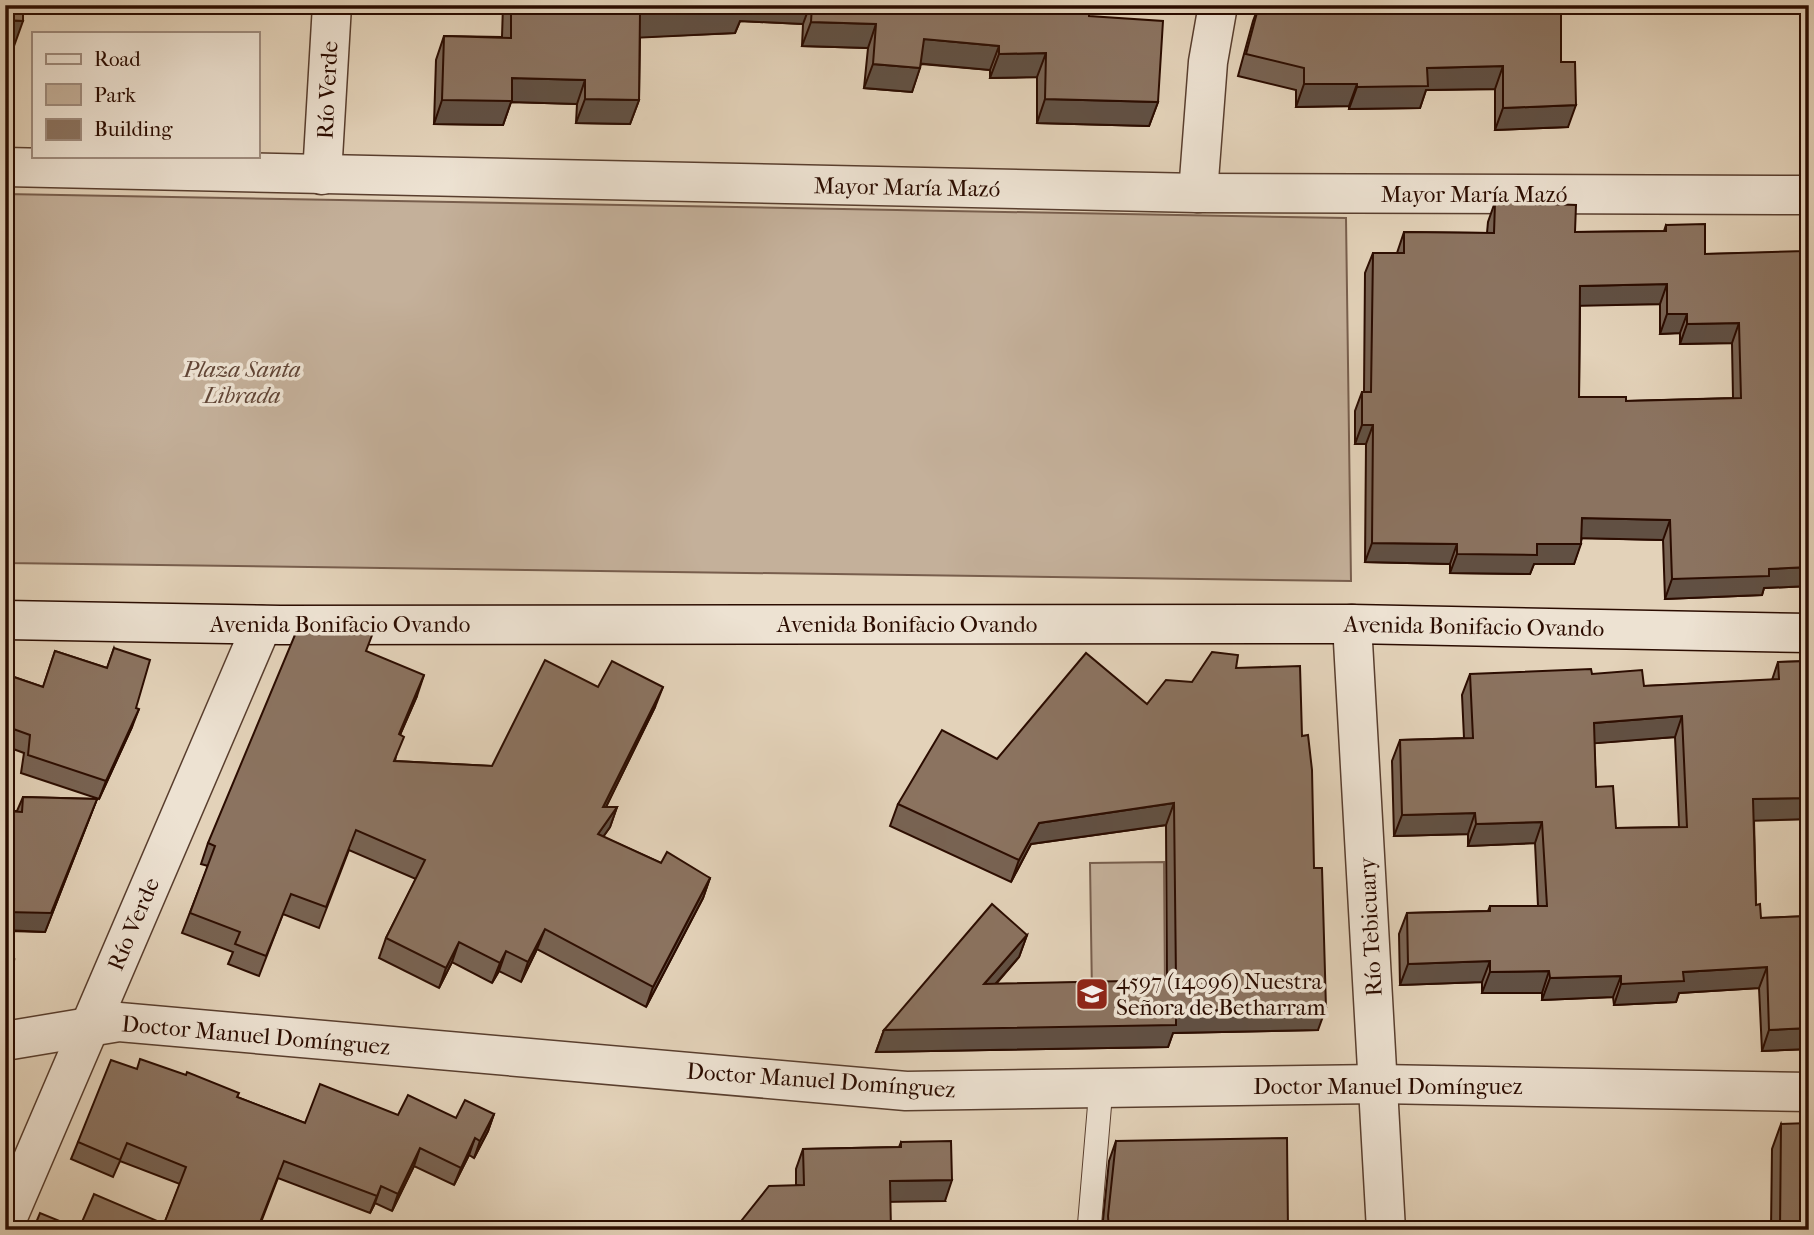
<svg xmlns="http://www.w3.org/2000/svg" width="1814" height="1235" font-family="'IM FELL French Canon',serif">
<rect width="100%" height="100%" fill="#e3d2b9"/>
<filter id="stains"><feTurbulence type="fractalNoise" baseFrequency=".00286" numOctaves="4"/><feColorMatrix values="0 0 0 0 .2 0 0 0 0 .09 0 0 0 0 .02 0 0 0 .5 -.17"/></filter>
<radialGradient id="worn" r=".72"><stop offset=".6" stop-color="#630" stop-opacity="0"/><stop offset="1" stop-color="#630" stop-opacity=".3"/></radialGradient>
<g fill="#c4b09a" stroke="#785e4d" stroke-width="2">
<path d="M5,194L1346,218L1351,581L5,563Z"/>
<path d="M1164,862L1165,993L1092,994L1090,863Z"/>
</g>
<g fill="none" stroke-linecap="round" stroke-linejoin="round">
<defs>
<path id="service" d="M1089,1230L1101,1088"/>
<g id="minor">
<path d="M5,167L1198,193L1809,195"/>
<path d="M322,175L332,5"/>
<path d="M1198,193L1208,62L1218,5"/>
<path d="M1352,624L1386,1230"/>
<path d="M5,1041L119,1022L906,1091L1379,1084L1809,1092"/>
<path d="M5,1224L262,625"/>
</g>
<path id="secondary" d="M5,620L280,625L1352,624L1809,633"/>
</defs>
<use href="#service" stroke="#593e2e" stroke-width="25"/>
<use href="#minor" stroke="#593e2e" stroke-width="41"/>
<use href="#secondary" stroke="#2b0c00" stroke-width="41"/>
<use href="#service" stroke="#ede2d2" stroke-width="23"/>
<use href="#minor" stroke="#ede2d2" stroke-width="38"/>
<use href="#secondary" stroke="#ede2d2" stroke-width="38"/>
</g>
<g fill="#786353" stroke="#2b0c00" stroke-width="2" fill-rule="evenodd">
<path d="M503,5H1048V6L1089,16L1158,102L1149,126L1037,123V77L990,78V70L921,64L912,92L864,88L868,48L802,46L803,24L740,21L735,33L640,37L639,100L630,124L576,123L577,104L511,102L503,125L434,124L436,60L444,36L502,37Z"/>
<path d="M1259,5H1287L1295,7V5H1550V12L1561,62L1568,127L1495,130V89L1426,90L1420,108L1349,109V106L1296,107V90L1238,76L1253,21Z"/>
<path d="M1495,202L1575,232L1664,231L1666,225L1705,254L1800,252L1805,238L1809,237V586L1764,588L1762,595L1665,599L1663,540L1582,538L1574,564H1534L1530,574L1450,573V564L1365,562L1366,444H1355V411L1362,392H1364L1365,273L1373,253H1397L1404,232L1487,233L1488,222ZM1660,304V334L1680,333V344L1732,343L1733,398L1626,401L1579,397L1580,305Z"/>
<path d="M114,648L136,708L132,727L99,799L21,773L24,753L5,746V674L43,687L55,651L107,668Z"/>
<path d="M366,651L417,696L400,735L395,761L492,766L598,687L655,707L606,807H617L610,827L603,837L661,863L710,878L703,898L646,1007L537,949L521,982L499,971L492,983L452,962L439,988L379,958L386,938L416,879L349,850L319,928L283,914L259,976L228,964L233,952L182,933L208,866L201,864L208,843Z"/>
<path d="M1809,661V819L1754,820L1756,905L1761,918L1809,916V1049L1762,1051L1759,988L1679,993L1676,1002L1614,1005L1613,997L1542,1000V993H1482V982L1400,985L1399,934L1407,913L1488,911L1490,906H1538L1535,843L1468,846V834L1394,836L1392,761L1400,740L1464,738L1462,695L1470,674H1592L1644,686L1772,680L1778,662ZM1675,737L1679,827L1616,828L1596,787L1594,743Z"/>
<path d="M1236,668L1302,736L1318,1030L1173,1033L1168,1047L876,1052L884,1030L1027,935L1019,957L996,984L1167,981L1166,825L1031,844L1011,882L890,826L898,804L997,759L1147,704L1192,682Z"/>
<path d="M23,797L97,799L45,932L8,931L7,978L5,979V811H17Z"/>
<path d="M137,1069L237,1097L305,1123L398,1115L456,1118L494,1114L488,1131L474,1158L469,1155L454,1185L414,1166L392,1211L375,1203L370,1213L278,1178L258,1230L79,1229L164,1224L180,1184L120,1161L113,1177L71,1159L78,1142Z"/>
<path d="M1781,1124L1809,1230H1771L1772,1149Z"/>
<path d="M1116,1141L1288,1230H1102L1109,1161Z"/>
<path d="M901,1142L945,1201H891L796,1185V1169L803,1149L899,1147Z"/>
</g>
<g fill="#615043" stroke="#2b0c00" stroke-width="2">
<path d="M742,5H810L803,24L740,21L735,33L632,38L640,14Z"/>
<path d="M5,20L23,21L14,46H5Z"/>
<path d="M811,22L876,24L868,48L802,46Z"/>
<path d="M924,39L999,46L990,70L915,63Z"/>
<path d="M1046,53L1037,77L990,78L999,54Z"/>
<path d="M873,64L920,68L912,92L864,88Z"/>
<path d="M1503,66L1495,89L1426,90L1420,108L1349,109L1357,87L1427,68Z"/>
<path d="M512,78L585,80L577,104L511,102L503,125L434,124L442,100Z"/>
<path d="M1304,84H1357L1349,106L1296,107Z"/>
<path d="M585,99L639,100L630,124L576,123Z"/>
<path d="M1045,99L1158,102L1149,126L1037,123Z"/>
<path d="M1576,105L1568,127L1495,130L1503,108Z"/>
<path d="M1667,284L1660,304L1573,306L1580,286Z"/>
<path d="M1667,314H1687L1680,333L1660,334Z"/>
<path d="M1739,323L1732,343L1680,344L1687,324Z"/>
<path d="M1362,425H1373L1366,444H1355Z"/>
<path d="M1582,518L1670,520L1663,540L1575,538Z"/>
<path d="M1372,543L1457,544L1450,564L1365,562Z"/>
<path d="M1537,544H1581L1574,564H1534L1530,574L1450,573L1457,554Z"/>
<path d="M1809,567V586L1764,588L1762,595L1665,599L1672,579L1769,569Z"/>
<path d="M424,675L417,696L391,755L399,734Z"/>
<path d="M663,687L655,707L596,827L603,807Z"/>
<path d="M139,709L132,727L99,799L106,781Z"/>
<path d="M1682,716L1675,737L1586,744L1594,723Z"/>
<path d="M1809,798V819L1746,821L1753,799Z"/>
<path d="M97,799L45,932L5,930V912Z"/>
<path d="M1174,803L1166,825L1031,844L1011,882L1019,860L1039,823Z"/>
<path d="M617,807L610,827L591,854L598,834Z"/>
<path d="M1475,813L1468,834L1394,836L1402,815Z"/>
<path d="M1542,822L1535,843L1468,846L1476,824Z"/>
<path d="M710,878L703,898L646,1007L653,987Z"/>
<path d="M545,929L537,949L521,982L528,962Z"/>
<path d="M1027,935L1019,957L976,1006L984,984Z"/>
<path d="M459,942L452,962L439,988L446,968Z"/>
<path d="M506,951L499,971L492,983L500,963Z"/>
<path d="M14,960L7,978L5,979V962Z"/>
<path d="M1490,961L1482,982L1400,985L1408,964Z"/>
<path d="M1767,967L1759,988L1679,993L1676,1002L1614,1005L1621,984L1683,972Z"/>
<path d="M1549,971L1542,993H1482L1490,972Z"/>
<path d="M1621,976L1613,997L1542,1000L1550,978Z"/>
<path d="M1326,1008L1318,1030L1173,1033L1168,1047L876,1052L884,1030L1176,1011Z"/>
<path d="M1809,1028V1049L1762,1051L1769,1030Z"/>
<path d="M494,1114L488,1131L474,1158L480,1141Z"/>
<path d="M475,1138L469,1155L454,1185L461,1168Z"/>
<path d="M420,1148L414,1166L392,1211L398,1194Z"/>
<path d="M952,1180L945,1201L883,1202L890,1181Z"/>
<path d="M381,1186L375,1203L370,1213L377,1196Z"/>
</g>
<g fill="#8b7360" stroke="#2b0c00" stroke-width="2" fill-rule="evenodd">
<path d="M5,5H23V21L5,20Z"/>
<path d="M511,5H744V9L640,14L639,100L585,99V80L512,78V101L442,100L444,36L511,38Z"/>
<path d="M812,5H1048V6L1089,5V16L1163,21L1158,102L1045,99L1046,53L999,54V46L924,39L920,68L873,64L876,24L811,22Z"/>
<path d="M1259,5H1287L1303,10V5H1550V12H1561V62H1575L1576,105L1503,108V66L1427,68L1428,86L1357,87V84H1304V68L1246,54Z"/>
<path d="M1495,202L1576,205L1575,232L1666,231V225L1705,224V254L1805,251V238L1809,237V567L1769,569V576L1672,579L1670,520L1582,518L1581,544H1537V555L1457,554V544L1372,543L1373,425H1362V392H1371L1373,253H1404V232L1494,233ZM1667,284V314H1687V324L1739,323L1741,398L1626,401V397H1579L1580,286Z"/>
<path d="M297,630H374L366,651L424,675L399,734L404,737L394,761L492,766L545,660L598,687L612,661L663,687L603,807H617L598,834L661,863L667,852L710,878L653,987L545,929L528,962L506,951L500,963L459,942L446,968L386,938L425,860L356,830L326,907L291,894L266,956L235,944L240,932L190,913L215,846L208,843Z"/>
<path d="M114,648L150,660L136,708L139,709L106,781L28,755L30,735L5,726V674L43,687L55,651L107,668Z"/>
<path d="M1212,652L1238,655L1236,668L1300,666L1302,736L1308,735L1312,770L1314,868H1322L1326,1008L1176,1011V1025L884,1030L992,904L1027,935L984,984L1176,980L1174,803L1039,823L1019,860L898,804L942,730L997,759L1086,653L1147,704L1166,680L1192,682Z"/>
<path d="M1809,661V798L1753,799L1756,905L1760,904L1761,918L1809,916V1028L1769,1030L1767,967L1683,972L1684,981L1621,984V976L1550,978L1549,971L1490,972V961L1408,964L1407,913L1490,911V906H1547L1542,822L1476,824L1475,813L1402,815L1400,740L1473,738L1470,674L1591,669L1592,674L1642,670L1644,686L1779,679L1778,662ZM1682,716L1687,827L1616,828L1613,786L1596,787L1594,723Z"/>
<path d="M23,797L97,799L51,913L5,912V811L22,812Z"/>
<path d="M5,916L14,960L5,962Z"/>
<path d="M140,1059L186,1075L187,1072L239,1093L237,1097L305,1123L320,1084L398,1115L408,1095L456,1118L465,1100L494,1114L480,1141L475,1138L461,1168L420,1148L398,1194L381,1186L377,1196L284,1161L257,1230H33L40,1213L79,1229L94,1194L164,1224L186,1167L127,1143L120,1160L78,1142L111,1060L137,1069Z"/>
<path d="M1809,1123V1230H1780L1781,1124Z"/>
<path d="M1287,1138L1288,1230H1109L1108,1216L1116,1141Z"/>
<path d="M951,1141L952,1180L890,1181L891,1230H734L769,1186L804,1185L803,1149L901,1147V1142Z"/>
</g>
<defs>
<symbol id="school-square" viewBox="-11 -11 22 22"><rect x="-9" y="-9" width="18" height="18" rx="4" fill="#8f2418" stroke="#ede2d2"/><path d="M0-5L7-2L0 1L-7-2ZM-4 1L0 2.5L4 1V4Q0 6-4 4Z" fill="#fff"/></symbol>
</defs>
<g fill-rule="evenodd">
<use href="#school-square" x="1073" y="975" width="38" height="38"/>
</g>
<g text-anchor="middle" stroke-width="7" stroke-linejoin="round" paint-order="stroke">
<g font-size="23" fill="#2b0c00" stroke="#ede2d2">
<text transform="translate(327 90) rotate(-87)" y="8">Río Verde</text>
<text transform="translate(907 187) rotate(1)" y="8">Mayor María Mazó</text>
<text x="1474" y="202">Mayor María Mazó</text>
<text x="340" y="632">Avenida Bonifacio Ovando</text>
<text x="907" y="632">Avenida Bonifacio Ovando</text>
<text transform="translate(1474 626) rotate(1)" y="8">Avenida Bonifacio Ovando</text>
<text transform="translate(133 924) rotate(-67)" y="8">Río Verde</text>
<text transform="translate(1370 927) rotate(-93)" y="8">Río Tebicuary</text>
<text transform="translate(256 1035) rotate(5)" y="8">Doctor Manuel Domínguez</text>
<text transform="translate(821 1080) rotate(4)" y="8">Doctor Manuel Domínguez</text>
<text x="1388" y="1094">Doctor Manuel Domínguez</text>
</g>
<g font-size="23" font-style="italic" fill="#614536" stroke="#ede2d2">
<text x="242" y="377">Plaza Santa<tspan x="242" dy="26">Librada</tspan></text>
</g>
<g font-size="23" fill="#2b0c00" stroke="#ede2d2" text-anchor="start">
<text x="1116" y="989">4597 (14096) Nuestra<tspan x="1116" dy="26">Señora de Betharram</tspan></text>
</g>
</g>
<rect width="1814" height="1235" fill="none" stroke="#e3d2b9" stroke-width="28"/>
<rect x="7" y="7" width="1800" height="1221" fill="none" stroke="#2b0c00" stroke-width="3.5"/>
<rect x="14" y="14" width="1786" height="1207" fill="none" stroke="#2b0c00" stroke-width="2"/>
<rect x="32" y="32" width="228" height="126" fill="#ede2d2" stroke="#9f8c7e" stroke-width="2"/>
<rect x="46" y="54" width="35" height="10" fill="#ede2d2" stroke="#9f8c7e" stroke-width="2"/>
<text x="94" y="66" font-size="21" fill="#2b0c00">Road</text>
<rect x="46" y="84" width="35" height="21" fill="#c4b09a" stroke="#9f8c7e" stroke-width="2"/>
<text x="94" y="102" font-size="21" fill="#2b0c00">Park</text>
<rect x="46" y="119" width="35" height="21" fill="#8b7360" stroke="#9f8c7e" stroke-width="2"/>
<text x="94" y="136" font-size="21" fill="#2b0c00">Building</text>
<rect width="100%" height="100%" filter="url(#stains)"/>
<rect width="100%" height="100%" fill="url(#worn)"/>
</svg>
